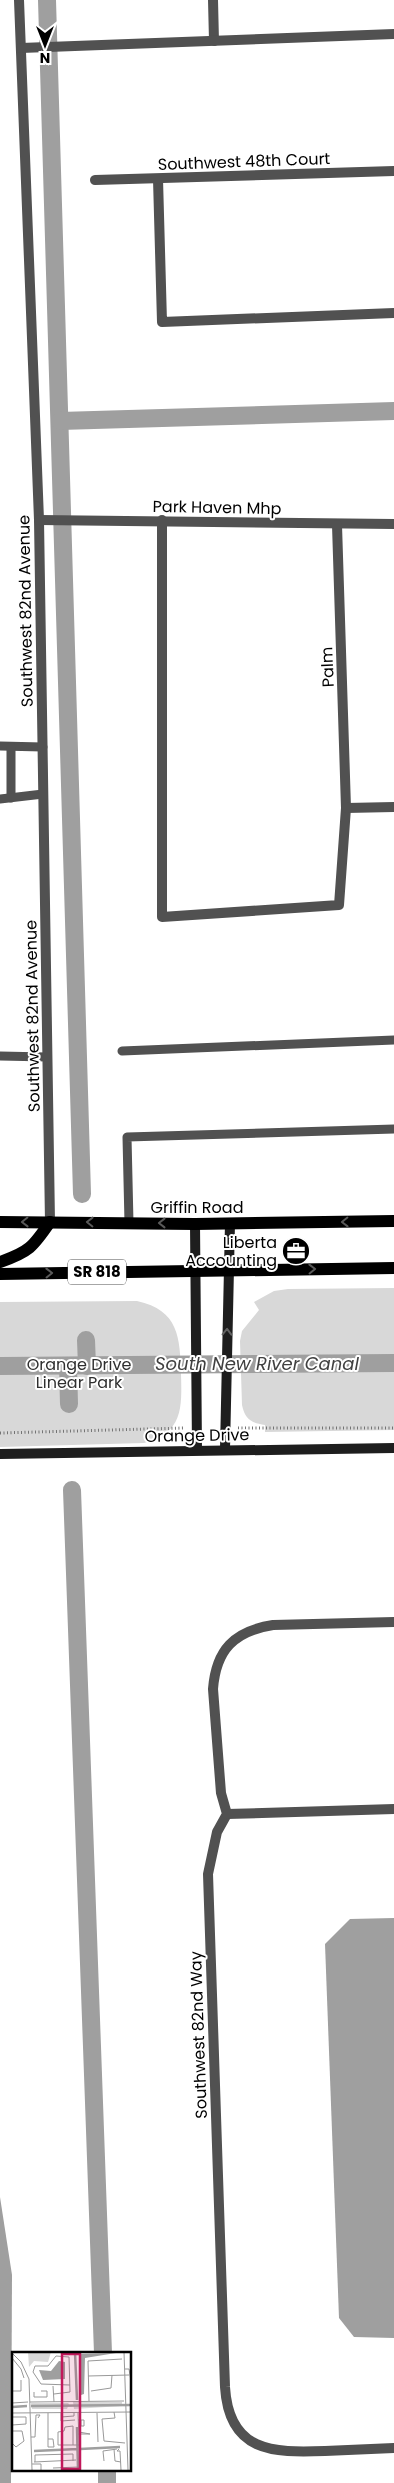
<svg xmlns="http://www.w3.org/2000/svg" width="394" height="2483" font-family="Poppins,sans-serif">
<rect width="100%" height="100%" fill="#fff"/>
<g fill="#d8d8d8">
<path d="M394,1288V1430L265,1432V1425C251,1423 245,1419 242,1405L240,1341L242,1331L259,1310L254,1302L274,1291L288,1289Z"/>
<path d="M137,1301C179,1310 180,1338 181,1374C182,1408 183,1433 144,1443L0,1447V1302Z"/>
</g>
<g fill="#9f9f9f">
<path d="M394,1918V2338L354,2337L339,2318L325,1944L350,1919Z"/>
<path d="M0,2197L12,2275L11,2483H0Z"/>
</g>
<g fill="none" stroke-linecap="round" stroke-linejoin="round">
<g stroke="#9f9f9f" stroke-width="18">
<path d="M47,0L82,1194"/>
<path d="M60,421L394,411"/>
<path d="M86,1340L87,1366"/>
<path d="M0,1366L394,1363"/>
<path d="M68,1366L69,1404"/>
<path d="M72,1490L103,2353"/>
<path d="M107,2469V2483"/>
</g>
<g stroke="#737373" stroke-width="3" stroke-dasharray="1 2.5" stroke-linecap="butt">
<path d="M238,1428H394"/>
<path d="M0,1433L184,1428"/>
</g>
<g stroke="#515151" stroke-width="9">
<path d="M0,746L43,747"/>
<path d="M11,798V747"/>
<path d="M0,799L43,794"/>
<path d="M122,1051L394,1040"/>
<path d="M0,1056L47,1057"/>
<path d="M129,1223L127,1137L394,1129"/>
</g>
<g stroke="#515151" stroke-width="10">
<path d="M19,0L39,520L50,1222"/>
<path d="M213,0L214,41"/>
<path d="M21,48L394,34"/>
<path d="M158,179L162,322L394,313"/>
<path d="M95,180L394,171"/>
<path d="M39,520L394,524"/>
<path d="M162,520V917L339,905L346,808L337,525"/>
<path d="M346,808L394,807"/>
<path d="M394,1622L273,1625C234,1631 216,1650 213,1689L221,1793L227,1814L217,1832L208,1874L225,2387C229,2452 272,2453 325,2451C348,2450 371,2449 394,2448"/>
<path d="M227,1814L394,1809"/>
</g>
<g stroke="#1e1e1e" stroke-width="10">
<path d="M195,1224L197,1449"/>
<path d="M225,1449L230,1223"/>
<path d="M0,1454L394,1448"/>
</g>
<g stroke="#000" stroke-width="12">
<path d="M0,1222L195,1224L394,1221"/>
<path d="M0,1262C29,1252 33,1247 50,1222"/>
<path d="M0,1274L394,1268"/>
</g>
</g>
<defs><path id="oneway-chevron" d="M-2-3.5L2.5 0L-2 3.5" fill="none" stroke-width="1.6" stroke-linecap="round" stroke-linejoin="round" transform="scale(1.25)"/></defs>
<g stroke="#595959">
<use href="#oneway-chevron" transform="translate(25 1222) rotate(179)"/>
<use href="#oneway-chevron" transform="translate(90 1222) rotate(-179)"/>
<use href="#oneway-chevron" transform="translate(345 1222) rotate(179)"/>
<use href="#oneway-chevron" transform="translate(162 1223) rotate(-180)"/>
<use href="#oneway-chevron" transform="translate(312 1269) rotate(-1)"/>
<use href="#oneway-chevron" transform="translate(49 1273) rotate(-1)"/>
</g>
<use stroke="#626262" href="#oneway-chevron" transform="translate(227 1332) rotate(-89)"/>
<defs>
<symbol id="office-disc" viewBox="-11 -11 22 22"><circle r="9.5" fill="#000" stroke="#fff"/><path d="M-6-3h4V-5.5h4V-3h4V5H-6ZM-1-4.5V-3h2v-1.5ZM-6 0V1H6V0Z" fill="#fff"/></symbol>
</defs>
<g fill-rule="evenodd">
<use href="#office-disc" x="280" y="1235" width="32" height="32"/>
</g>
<g text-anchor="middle" stroke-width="4" stroke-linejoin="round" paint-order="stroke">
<rect fill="#fff" stroke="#4c4c4c" stroke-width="1" x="68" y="1259.5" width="58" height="25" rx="4"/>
<g font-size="15" font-weight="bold" fill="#000">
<text x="97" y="1277">SR 818</text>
</g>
<g font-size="16" fill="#000" stroke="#fff">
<text transform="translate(244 161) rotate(-2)" y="6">Southwest 48th Court</text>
<text transform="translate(217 507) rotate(1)" y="6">Park Haven Mhp</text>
<text transform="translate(25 611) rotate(-91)" y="6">Southwest 82nd Avenue</text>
<text transform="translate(327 667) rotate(-92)" y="6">Palm</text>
<text transform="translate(32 1016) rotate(-91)" y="6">Southwest 82nd Avenue</text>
<text x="197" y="1213">Griffin Road</text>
<text transform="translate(197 1435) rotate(-1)" y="6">Orange Drive</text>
<text transform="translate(198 2035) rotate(-92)" y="6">Southwest 82nd Way</text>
</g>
<g font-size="16" fill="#000" stroke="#fff" text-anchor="end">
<text x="277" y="1248">Liberta<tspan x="277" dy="18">Accounting</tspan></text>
</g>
<g font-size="16" fill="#2f2f2f" stroke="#fff">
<text x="79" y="1370">Orange Drive<tspan x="79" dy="18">Linear Park</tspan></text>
</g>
<g font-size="18" font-style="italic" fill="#404040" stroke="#fff">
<text x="257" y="1370">South New River Canal</text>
</g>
</g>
<g transform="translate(12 2352)">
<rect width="119" height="119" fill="#fff"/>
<path d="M16,0H39L36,10L22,9L17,15ZM61,50H110V54L62,57ZM19,51H56L57,52L55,57H20Z" fill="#d8d8d8"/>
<path d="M104,1L73,6L72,42L69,43L68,2ZM47,9L53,10V27L31,28L27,18L39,19Z" fill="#9f9f9f"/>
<path fill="none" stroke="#9f9f9f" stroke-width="2.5" d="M63,0L65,48M19,54L119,53M0,55L15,54M65,75L66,118M68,97L108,95M22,99L66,97"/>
<path fill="none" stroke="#999" stroke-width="1" d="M112,0L116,118M0,1L9,10L17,27L20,118M0,6L9,17L12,26M113,17H117L119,29M76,24L117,23M41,34L42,50M0,39H9V28M79,39L99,36L100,23M22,40V45H35V39H29M42,42L58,40L57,5L44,4L36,14H23L21,20L29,32L58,33M77,49L76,9L110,7M18,50L112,49M0,51L16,50M102,60L103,66L90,67L92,89L113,91M0,61L119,60M36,61V95H42L41,87H36M49,61V69L63,68M66,61L68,118M85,61L86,90M0,65H14V72L0,73M49,65L62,64V61M66,68H72V74H69V68M0,79H10L12,89L4,95L0,91M66,82H78L67,80M19,85H23L24,63H28L26,66M61,93V74L53,75L52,79L46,80V93H67M102,97L103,109L109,110M107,97L105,99H108L109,118M92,109L91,99L105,97M22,110L64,108M23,110V103L61,102V109M20,112H29V118M41,116L67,115"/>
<path fill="#c2185b" fill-opacity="0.15" stroke="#c2185b" stroke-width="2.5" d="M50,2H68V117H50Z"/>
<rect width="119" height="119" fill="none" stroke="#000" stroke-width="2.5"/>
</g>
<g transform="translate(45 45) rotate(180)" stroke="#ffffff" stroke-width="4" paint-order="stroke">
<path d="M0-4L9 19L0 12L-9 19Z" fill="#000000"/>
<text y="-8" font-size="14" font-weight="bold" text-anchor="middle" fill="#000000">N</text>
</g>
</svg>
